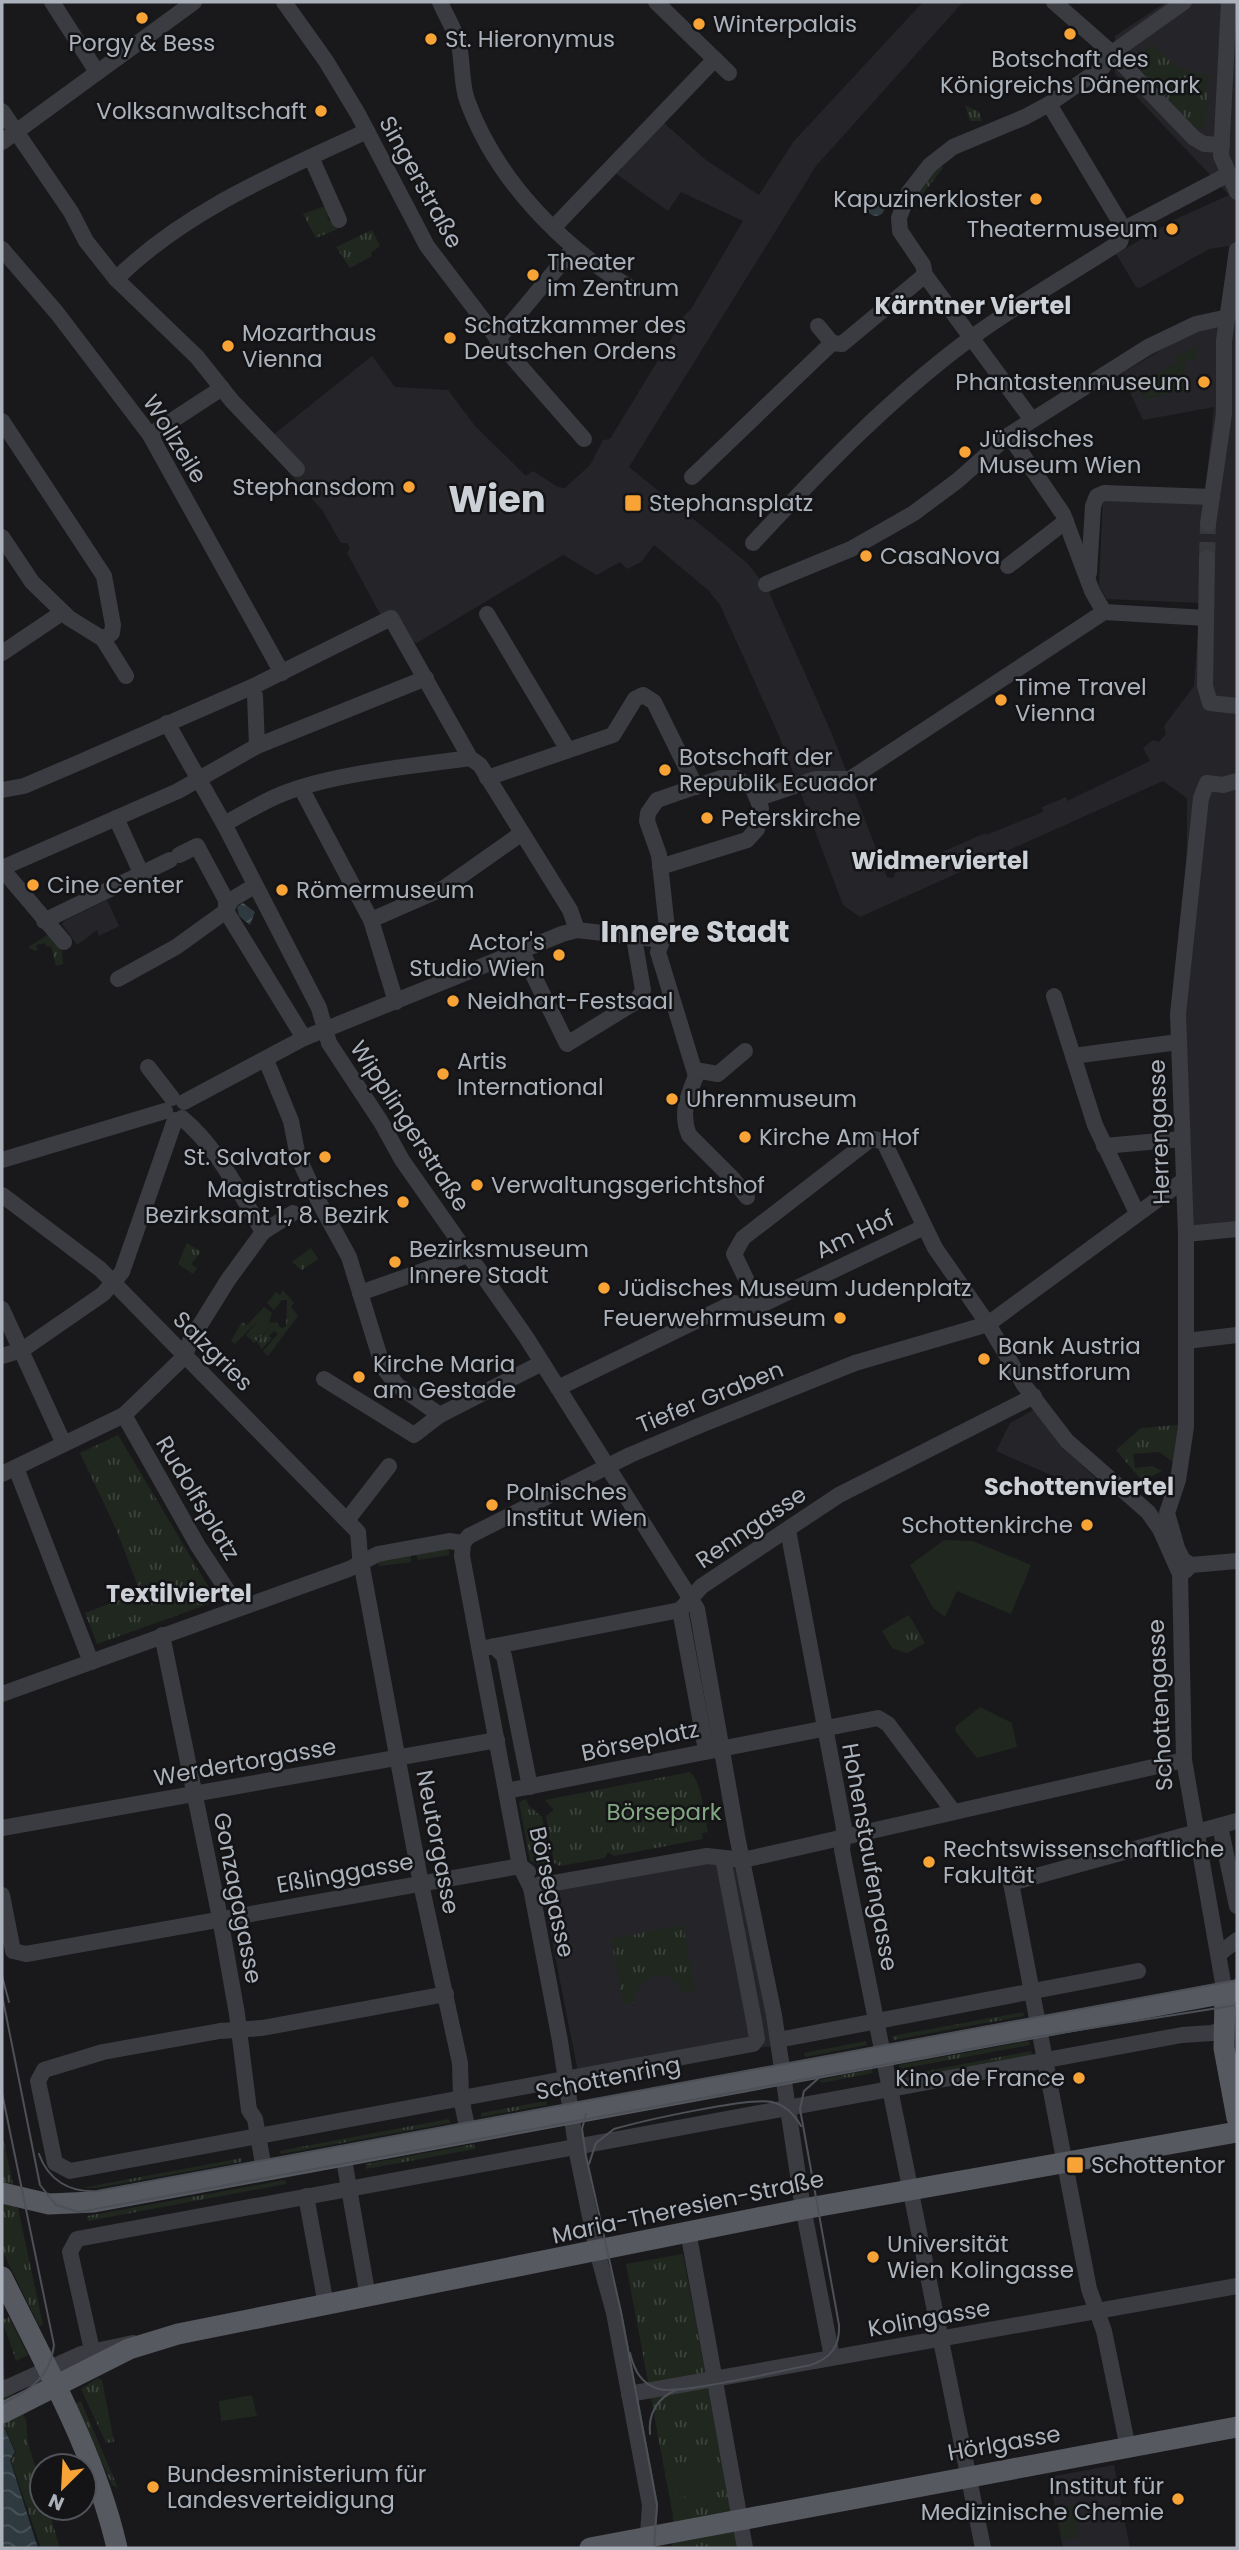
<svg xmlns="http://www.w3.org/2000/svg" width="1239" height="2550" font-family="Poppins,sans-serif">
<defs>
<pattern id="grass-tufts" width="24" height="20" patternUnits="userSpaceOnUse" patternTransform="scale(1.75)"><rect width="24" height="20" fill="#1f271f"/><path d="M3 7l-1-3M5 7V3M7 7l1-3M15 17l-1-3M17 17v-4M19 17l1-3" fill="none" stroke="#3d443e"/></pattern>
<pattern id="water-waves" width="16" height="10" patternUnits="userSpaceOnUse" patternTransform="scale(1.75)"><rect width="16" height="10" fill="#2e3a40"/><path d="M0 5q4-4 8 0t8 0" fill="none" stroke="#4a545a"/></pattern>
</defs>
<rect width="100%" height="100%" fill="#19191c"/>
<g fill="#252529">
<path d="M923,2H963L816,166L629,467L728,547L748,564L767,588L832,734L887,877L893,878L895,873L985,833L986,835L1043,812L1042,807L1066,797L1067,801L1150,761L1143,748L1153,740L1159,742L1166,734L1164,726L1194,686L1200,603L1107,599L1099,586L1103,497L1204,503L1214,407L1143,420L1121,374L1222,313L1229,246L1209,249L1140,288L1136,287L1116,254L1174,220L1229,195L1115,74V36L1166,2H1237V1226L1193,1231L1185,1054L1187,798L1163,781L860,917L843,905L780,738L720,605L708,590L654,545L641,562L627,569L620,562L597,575L563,555L417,643L392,636L347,553L350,548L347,543H341L322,510L259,439L273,435L372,356L395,387L448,390L475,426L526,476L533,471L558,487L565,488L590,465L603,440L610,439L676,331L675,325L691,309L743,221L681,192L668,211L615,173L622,169L620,167L664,123L706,160L759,195L794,141Z"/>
<path d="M107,900L119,926L99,936L97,930L77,945L62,924L64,921Z"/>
<path d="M1035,1409L1060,1445L1100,1482L1094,1494L996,1451L1010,1423Z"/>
<path d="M735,1856L773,2046L578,2072L542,1890Z"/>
<path d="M1114,2465L1130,2548H1063L1049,2477Z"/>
</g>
<g fill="url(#grass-tufts)">
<path d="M1153,44C1167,63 1184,72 1208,75L1206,124L1202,129L1194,128L1131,60Z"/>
<path d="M965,105L979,112L982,121H970Z"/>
<path d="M940,165L943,168L919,199L914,197Z"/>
<path d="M325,206L331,215L327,216L329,221L333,220L338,229L316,238L303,214Z"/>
<path d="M372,230L380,246L371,253L372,256L350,268L336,247Z"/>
<path d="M48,935L62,951L63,964L56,966L51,946L47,947L45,943L36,945L38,950L35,951L28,947Z"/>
<path d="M187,1243L201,1252L191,1264L197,1268L193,1274L178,1264Z"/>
<path d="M311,1248L318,1259L302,1270L292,1262Z"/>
<path d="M283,1290L294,1303L291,1307L298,1316L268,1356L263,1351L278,1334L274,1331L269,1336L272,1338L262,1349L257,1342L271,1327L254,1343L246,1335L260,1318L235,1344L231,1341L242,1322L247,1325L264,1307L272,1313L269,1323L276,1322L281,1328L286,1327L287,1300H282L274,1310L267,1303L276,1292L280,1295Z"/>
<path d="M1178,1425L1175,1463L1159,1452L1133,1454L1135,1468L1152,1466L1162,1471L1142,1481L1116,1450L1141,1428Z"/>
<path d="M118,1435L217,1601L97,1644L85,1613L140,1592L117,1531L80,1453Z"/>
<path d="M449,1548V1555L418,1560L416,1554Z"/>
<path d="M411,1554V1562L379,1566L378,1561Z"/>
<path d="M909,1615L925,1643L907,1653L892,1648L882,1631Z"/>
<path d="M690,1772C701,1781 705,1817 708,1832L702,1833L703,1839L614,1856L608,1852L605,1858L560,1866L554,1863L546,1816L554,1810L545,1800Z"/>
<path d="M526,1799L529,1806L542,1817L544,1826L535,1856L549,1853L551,1859L544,1868L530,1861L519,1802Z"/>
<path d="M683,1925L695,1991L682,1993V1988L669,1977L654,1975L639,1986L634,1997L636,2002L623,2004L611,1939Z"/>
<path d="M1023,2012L1024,2016L893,2040L892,2036Z"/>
<path d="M866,2041L867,2045L805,2057L804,2053Z"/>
<path d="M1029,2041L1030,2045L900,2069L899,2065Z"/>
<path d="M1031,2051L1032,2056L902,2081L901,2076Z"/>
<path d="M872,2069L873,2073L821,2083L820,2080Z"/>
<path d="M546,2101L547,2105L481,2117V2113Z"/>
<path d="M449,2119L450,2123L281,2154L279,2151Z"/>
<path d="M2,2134L14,2188L2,2184Z"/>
<path d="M474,2144L475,2149L366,2169V2164Z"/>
<path d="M242,2158L241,2162L96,2188H82Z"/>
<path d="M285,2180L286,2184L88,2221L87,2216Z"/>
<path d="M2,2203L18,2208L43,2325L39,2326L2,2250Z"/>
<path d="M683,2254L738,2548H672L673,2516L626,2264Z"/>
<path d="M9,2317L28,2355L16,2361L2,2320Z"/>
<path d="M2,2371L26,2420L28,2443L42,2489V2508H48L60,2548H41L11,2461L16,2452L2,2422Z"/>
<path d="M98,2378L102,2380L114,2442L106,2443L81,2389Z"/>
<path d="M81,2401L118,2488L112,2485L76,2403Z"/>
</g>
<g fill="#1f271f">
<path d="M1197,346L1196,360H1186L1183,390L1144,400L1139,385L1177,362L1174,357Z"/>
<path d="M944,1540L973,1541L1031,1565L1011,1614L957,1591L945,1617L933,1608L910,1565Z"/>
<path d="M980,1707L1012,1723L1017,1747L977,1758L955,1731L956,1726Z"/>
<path d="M542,1817L549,1853L535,1856L528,1819Z"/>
<path d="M252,2395L257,2416L221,2421L219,2401Z"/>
<path d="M715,2463L720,2490L676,2498L671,2471Z"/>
<path d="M1073,2505L1079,2537L1062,2540L1055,2508Z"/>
</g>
<g fill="url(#water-waves)">
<circle cx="876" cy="207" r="9"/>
<path d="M243,903L255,912L250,925L239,916L237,907Z"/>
<path d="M2,2423L15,2452L10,2460L38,2548H2Z"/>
</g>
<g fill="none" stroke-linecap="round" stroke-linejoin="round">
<path stroke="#36383c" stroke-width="16" stroke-dasharray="16 8" stroke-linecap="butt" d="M1207,558L1208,524"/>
<g stroke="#3a3c41" stroke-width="16">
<path d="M52,2L97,72"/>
<path d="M284,2L326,61L358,114L427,246L506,350L584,439"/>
<path d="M440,2C446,16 456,31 459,46C463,63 461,83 467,100C496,180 562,247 634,290"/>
<path d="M656,2L729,73"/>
<path d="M1054,2L1112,53L1194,138L1204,144L1222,145"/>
<path d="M1229,2L1221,156L1237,192"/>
<path d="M1049,104L1124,229"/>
<path d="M2,111L71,212L86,241L116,279L197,357L232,401L297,469"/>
<path d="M2,142L194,2"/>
<path d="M311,157L339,220"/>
<path d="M554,227L715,59"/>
<path d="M1124,229L1229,174"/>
<path d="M2,249L57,313L150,435L282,673"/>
<path d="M116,279C186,210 279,172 367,131"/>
<path d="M818,326L832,343"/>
<path d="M497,340L574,248"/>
<path d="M1032,420L925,275L923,265L900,231L899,218L909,192L930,165L953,147L1025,117L1049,104L1103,67L1112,53L1184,2"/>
<path d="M2,421L104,576L113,625L112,633L103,639"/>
<path d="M150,435L222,388"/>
<path d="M1009,435L1063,514L1092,591L1104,612"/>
<path d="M692,477L832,343L842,344L925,275"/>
<path d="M1208,524L1224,414V341L1237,250"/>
<path d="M2,537L32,582L69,618L103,639L126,676"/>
<path d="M753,543C820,471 888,400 967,341C1015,305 1069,275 1120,242L1124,229"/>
<path d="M1207,558L1205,686L1210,703L1237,706"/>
<path d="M1008,566L1066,521"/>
<path d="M1089,573L1093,506L1097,496L1104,493L1212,497"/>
<path d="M766,584L851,549L914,513L957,481L1009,435L1148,347L1196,324L1228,317"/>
<path d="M487,614L568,750"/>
<path d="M2,653L63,612"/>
<path d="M255,696L257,746"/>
<path d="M167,723L224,824L319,1008L329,1043L381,1122L402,1160L526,1337L697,1609L737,1836L774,2015L802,2202L832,2357"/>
<path d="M487,778L613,735L635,699L643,695L654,702L696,787"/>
<path d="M301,788L371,920L396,1002"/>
<path d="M2,790L24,786L71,766L256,685L391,618L470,758L480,765L570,910L577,930"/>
<path d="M759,798L815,779H850L1104,612L1206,618"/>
<path d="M116,818L142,875"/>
<path d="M224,824C243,814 262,802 282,794C333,773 415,766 470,758"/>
<path d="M179,855L197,846L226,900V911L304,1038"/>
<path d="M660,867L747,840L757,829L761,808L753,789L737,778H721L657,800L648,813L647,821L659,855L667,928L658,952L696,1076C688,1096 680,1113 689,1135L733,1179L747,1197"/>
<path d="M2,868L178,791L257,746L426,678"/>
<path d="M2,869L64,942"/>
<path d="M371,920L444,888L522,833"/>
<path d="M44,921L170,860"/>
<path d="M520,948L567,1044L637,1001L643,990L634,938"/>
<path d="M118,979L176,947L226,911L231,900L254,886"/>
<path d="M1054,996L1095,1125L1137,1213"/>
<path d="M1073,1056L1178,1042"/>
<path d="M266,1060L291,1121L298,1157L320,1204L349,1257L383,1367L397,1385L440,1415"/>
<path d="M148,1067L172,1098"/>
<path d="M695,1070L718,1074L745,1051"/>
<path d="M184,1102L304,1038L562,934L577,930L662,940"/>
<path d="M182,1118C217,1147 239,1192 263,1232"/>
<path d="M1104,1146L1182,1139"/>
<path d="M2,1160L165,1111"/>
<path d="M2,1195L100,1269L358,1532L360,1556L421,1884L460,2063L461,2098L468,2131"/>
<path d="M924,1227L759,1306L734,1254L743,1238L867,1142L874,1139L884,1142L935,1248L988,1324L1024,1385L1067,1441L1148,1512L1160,1529L1180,1574L1184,1760L1225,1994"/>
<path d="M1186,1234L1237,1229"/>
<path d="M360,1293L468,1255"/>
<path d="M2,1309L64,1444"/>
<path d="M1186,1341L1237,1335"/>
<path d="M2,1356L22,1350L103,1294L122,1272L175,1120"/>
<path d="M324,1379L414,1435L440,1415L542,1363"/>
<path d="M558,1388L733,1303L759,1306"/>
<path d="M124,1415L198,1546L239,1608"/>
<path d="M16,1468L91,1662"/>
<path d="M2,1474L124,1415L185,1356L190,1341L228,1280L263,1232L293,1213"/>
<path d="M348,1519L389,1466"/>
<path d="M788,1530L844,1828L842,1850L856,1921L983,2548"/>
<path d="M463,1543L462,1556L520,1866L531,1888L560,2041L578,2158L597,2251L614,2313L650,2505L647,2548"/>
<path d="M463,1543L469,1536L630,1455L701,1425L855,1363L988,1324L1184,1180"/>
<path d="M1191,1565L1183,1560L1177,1548L1167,1513L1178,1480L1186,1427V1234L1178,1014L1201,798L1207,783L1223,785L1237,781"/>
<path d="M1185,1571L1191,1565L1237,1561"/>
<path d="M680,1610L706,1750"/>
<path d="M162,1635L220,1918L237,2014L249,2110L255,2119L264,2169"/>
<path d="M494,1646L504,1656L530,1787"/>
<path d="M480,1649L680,1610L702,1586L839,1495L1034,1396"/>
<path d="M2,1694L349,1569L378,1554L449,1541L463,1543"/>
<path d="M506,1791L878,1718L888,1724L953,1811"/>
<path d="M1220,1826L1237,1906"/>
<path d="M2,1828L497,1740"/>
<path d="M531,1888L545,1882L554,1883L707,1856L743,1860L1184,1760"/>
<path d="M2,1895L13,1951L26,1954L520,1866L528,1872"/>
<path d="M1219,1954L1237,1940"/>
<path d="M446,1994L262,2028L220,2031L103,2052L44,2070L38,2081L55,2163L70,2171L753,2044L757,2039L754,2021L723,1858"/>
<path d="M778,2040L1138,1971"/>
<path d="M343,2154L368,2297"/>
<path d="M306,2196L326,2305"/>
<path d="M688,2231L745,2548"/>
<path d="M92,2350L70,2252L77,2239L1182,2035L1212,2033L1223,2029"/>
<path d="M2,2390L81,2354L133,2343"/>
<path d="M629,2394L1237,2286"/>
<path d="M1128,2448L1104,2331L1089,2289L1011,1883L1237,1821"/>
</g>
<g stroke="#565960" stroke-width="21">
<path d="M1225,1994L1224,2048L1237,2118"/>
<path d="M2,2193L49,2204L94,2202L1237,1991"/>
<path d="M2,2277C45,2365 95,2452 117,2548"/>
<path d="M2,2413L129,2349L178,2334L803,2209L1237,2132"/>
<path d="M590,2548L1237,2427"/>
</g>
<g stroke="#4d5056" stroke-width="2">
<path d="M2,1976L9,2002"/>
<path d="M2,1995L40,2185L56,2205L79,2212L1041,2036L1237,2005"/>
<path d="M2,2093L54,2345C50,2378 30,2390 2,2404"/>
<path d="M586,2114L582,2129L586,2156L621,2312L657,2505L654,2548"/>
<path d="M39,2154C48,2180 70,2193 97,2191L1237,1980"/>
<path d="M589,2164L596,2143L614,2129C642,2121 748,2097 772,2102C785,2105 794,2114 801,2126"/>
<path d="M630,2353C634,2370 641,2384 659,2389C678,2395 784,2370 811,2365C831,2358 840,2346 839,2325L800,2109L804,2091L820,2077"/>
<path d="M650,2434C648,2414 657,2398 676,2390"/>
</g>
</g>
<g fill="#f7a336" stroke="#141417" stroke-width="2.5">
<circle cx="142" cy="18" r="7"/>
<circle cx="699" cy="24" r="7"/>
<circle cx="1070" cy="34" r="7"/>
<circle cx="431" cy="39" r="7"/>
<circle cx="321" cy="111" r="7"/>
<circle cx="1036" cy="199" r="7"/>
<circle cx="1172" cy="229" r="7"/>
<circle cx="533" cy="275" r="7"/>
<circle cx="450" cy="338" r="7"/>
<circle cx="228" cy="346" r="7"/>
<circle cx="1204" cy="382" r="7"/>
<circle cx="965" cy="452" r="7"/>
<circle cx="409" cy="487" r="7"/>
<rect x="624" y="494" width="18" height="18" rx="3.5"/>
<circle cx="866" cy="556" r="7"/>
<circle cx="1001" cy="700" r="7"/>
<circle cx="665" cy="770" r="7"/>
<circle cx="707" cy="818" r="7"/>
<circle cx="33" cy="885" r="7"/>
<circle cx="282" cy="890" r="7"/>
<circle cx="559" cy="955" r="7"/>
<circle cx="453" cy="1001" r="7"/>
<circle cx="443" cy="1074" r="7"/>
<circle cx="672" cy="1099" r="7"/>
<circle cx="745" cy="1137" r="7"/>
<circle cx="325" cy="1157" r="7"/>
<circle cx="477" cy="1185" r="7"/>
<circle cx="403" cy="1202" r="7"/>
<circle cx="395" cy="1262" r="7"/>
<circle cx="604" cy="1288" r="7"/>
<circle cx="840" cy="1318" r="7"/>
<circle cx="984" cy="1359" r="7"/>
<circle cx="359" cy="1377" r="7"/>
<circle cx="492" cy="1505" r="7"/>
<circle cx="1087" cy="1525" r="7"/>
<circle cx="929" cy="1862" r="7"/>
<circle cx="1079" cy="2078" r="7"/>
<rect x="1066" y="2156" width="18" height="18" rx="3.5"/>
<circle cx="873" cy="2257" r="7"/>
<circle cx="153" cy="2487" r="7"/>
<circle cx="1178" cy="2499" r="7"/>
</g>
<g text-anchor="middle" stroke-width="5" stroke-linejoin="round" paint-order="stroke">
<g font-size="23" fill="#abb2bb" stroke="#141417" text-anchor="start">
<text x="713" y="32">Winterpalais</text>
<text x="445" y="47">St. Hieronymus</text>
<text x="142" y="51" text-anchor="middle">Porgy &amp; Bess</text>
<text x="1070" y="67" text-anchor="middle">Botschaft des<tspan x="1070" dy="26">Königreichs Dänemark</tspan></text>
<text x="307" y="119" text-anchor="end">Volksanwaltschaft</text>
<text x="1022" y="207" text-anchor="end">Kapuzinerkloster</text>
<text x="1158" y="237" text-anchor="end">Theatermuseum</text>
<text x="547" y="270">Theater<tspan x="547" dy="26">im Zentrum</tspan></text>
<text x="464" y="333">Schatzkammer des<tspan x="464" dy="26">Deutschen Ordens</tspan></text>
<text x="242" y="341">Mozarthaus<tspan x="242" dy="26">Vienna</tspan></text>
<text x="1190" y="390" text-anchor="end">Phantastenmuseum</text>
<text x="979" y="447">Jüdisches<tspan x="979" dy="26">Museum Wien</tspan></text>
<text x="395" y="495" text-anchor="end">Stephansdom</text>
<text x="649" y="511">Stephansplatz</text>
<text x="880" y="564">CasaNova</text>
<text x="1015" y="695">Time Travel<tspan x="1015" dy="26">Vienna</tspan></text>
<text x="679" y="765">Botschaft der<tspan x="679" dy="26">Republik Ecuador</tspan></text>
<text x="721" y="826">Peterskirche</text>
<text x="47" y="893">Cine Center</text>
<text x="296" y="898">Römermuseum</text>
<text x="545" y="950" text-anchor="end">Actor's<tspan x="545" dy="26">Studio Wien</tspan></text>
<text x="467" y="1009">Neidhart-Festsaal</text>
<text x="457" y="1069">Artis<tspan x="457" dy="26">International</tspan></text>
<text x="686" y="1107">Uhrenmuseum</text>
<text x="759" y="1145">Kirche Am Hof</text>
<text x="311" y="1165" text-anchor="end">St. Salvator</text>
<text x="491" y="1193">Verwaltungsgerichtshof</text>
<text x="389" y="1197" text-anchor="end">Magistratisches<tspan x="389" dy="26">Bezirksamt 1., 8. Bezirk</tspan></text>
<text x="409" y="1257">Bezirksmuseum<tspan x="409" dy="26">Innere Stadt</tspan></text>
<text x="618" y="1296">Jüdisches Museum Judenplatz</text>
<text x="826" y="1326" text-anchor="end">Feuerwehrmuseum</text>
<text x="998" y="1354">Bank Austria<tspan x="998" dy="26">Kunstforum</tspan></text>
<text x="373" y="1372">Kirche Maria<tspan x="373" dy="26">am Gestade</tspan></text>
<text x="506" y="1500">Polnisches<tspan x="506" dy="26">Institut Wien</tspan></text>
<text x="1073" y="1533" text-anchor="end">Schottenkirche</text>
<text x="943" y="1857">Rechtswissenschaftliche<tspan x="943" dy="26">Fakultät</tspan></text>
<text x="1065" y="2086" text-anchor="end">Kino de France</text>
<text x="1091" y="2173">Schottentor</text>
<text x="887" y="2252">Universität<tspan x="887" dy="26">Wien Kolingasse</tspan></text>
<text x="167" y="2482">Bundesministerium für<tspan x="167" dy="26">Landesverteidigung</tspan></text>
<text x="1164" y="2494" text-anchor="end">Institut für<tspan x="1164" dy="26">Medizinische Chemie</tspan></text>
</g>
<g font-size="23" fill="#abb2bb" stroke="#141417">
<text transform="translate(421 182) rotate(61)" y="8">Singerstraße</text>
<text transform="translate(175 439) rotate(58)" y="8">Wollzeile</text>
<text transform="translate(410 1126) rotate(57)" y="8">Wipplingerstraße</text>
<text transform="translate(1159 1132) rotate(-92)" y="8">Herrengasse</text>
<text transform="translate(855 1234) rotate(-25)" y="8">Am Hof</text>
<text transform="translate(213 1351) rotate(45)" y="8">Salzgries</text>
<text transform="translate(710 1397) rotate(-22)" y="8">Tiefer Graben</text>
<text transform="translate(198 1498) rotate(59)" y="8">Rudolfsplatz</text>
<text transform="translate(751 1527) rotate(-34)" y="8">Renngasse</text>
<text transform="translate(1160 1705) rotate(-93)" y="8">Schottengasse</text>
<text transform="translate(640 1741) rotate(-12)" y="8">Börseplatz</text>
<text transform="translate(245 1762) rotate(-10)" y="8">Werdertorgasse</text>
<text transform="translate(438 1842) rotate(79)" y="8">Neutorgasse</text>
<text transform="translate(870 1857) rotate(80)" y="8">Hohenstaufengasse</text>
<text transform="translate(345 1873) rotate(-10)" y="8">Eßlinggasse</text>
<text transform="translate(552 1892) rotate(77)" y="8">Börsegasse</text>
<text transform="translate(238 1898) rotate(79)" y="8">Gonzagagasse</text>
<text transform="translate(608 2078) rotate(-11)" y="8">Schottenring</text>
<text transform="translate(688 2207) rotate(-12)" y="8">Maria-Theresien-Straße</text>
<text transform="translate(929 2318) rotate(-10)" y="8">Kolingasse</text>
<text transform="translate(1004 2443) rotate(-10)" y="8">Hörlgasse</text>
</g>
<g font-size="23" fill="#83a782" stroke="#141417">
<text x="664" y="1820">Börsepark</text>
</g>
<g font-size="24" font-weight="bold" fill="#ccd0d7" stroke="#141417">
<text x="973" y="314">Kärntner Viertel</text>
<text x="940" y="869">Widmerviertel</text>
<text x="1079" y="1495">Schottenviertel</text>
<text x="179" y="1602">Textilviertel</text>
</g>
<g font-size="30" font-weight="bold" fill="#ccd0d7" stroke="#141417">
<text x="695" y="942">Innere Stadt</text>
</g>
<g font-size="37" font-weight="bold" fill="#ccd0d7" stroke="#141417">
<text x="497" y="512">Wien</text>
</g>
</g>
<rect width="1239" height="2550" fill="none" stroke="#abb2bb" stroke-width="7"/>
<g transform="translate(63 2487) rotate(204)"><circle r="33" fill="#141417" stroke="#505359" stroke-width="2"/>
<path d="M0-5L12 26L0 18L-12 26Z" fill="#f7a336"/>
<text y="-10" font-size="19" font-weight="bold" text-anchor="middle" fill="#abb2bb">N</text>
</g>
</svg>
